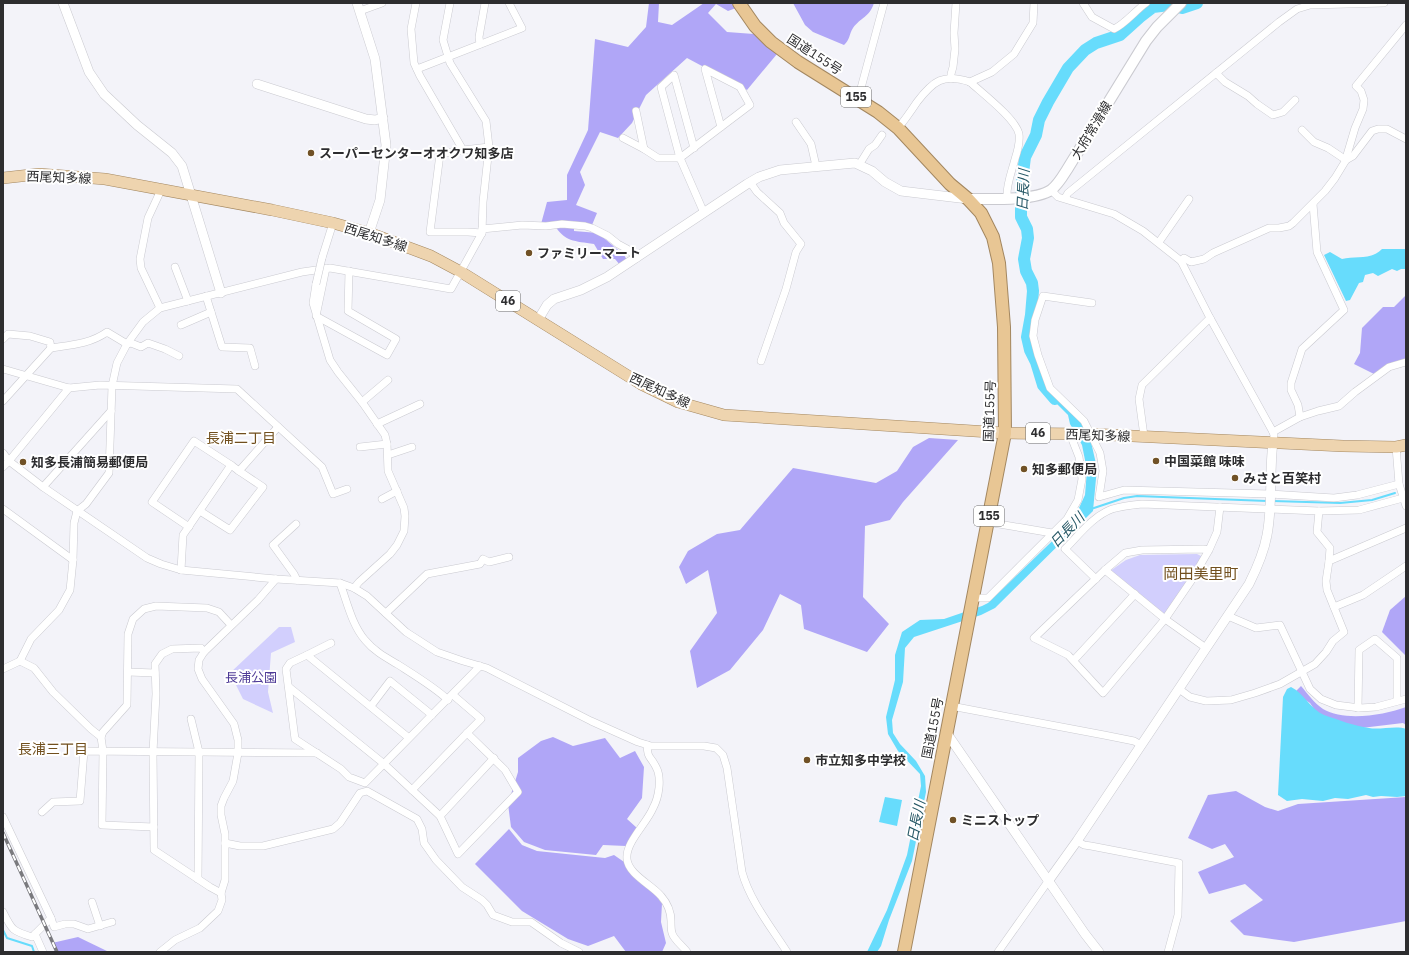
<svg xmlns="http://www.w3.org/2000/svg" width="1409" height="955" font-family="'IBM Plex Sans','Noto Sans JP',sans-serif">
<rect width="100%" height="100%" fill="#f3f3f9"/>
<g fill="#d2cffd">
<path d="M1197,554L1201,556V562L1164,615L1110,571L1126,560L1140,555Z"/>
<path d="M279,627H291L295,642L271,653L268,692L273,713L243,699L230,673Z"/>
</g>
<g fill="#b0a6f7">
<path d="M649,3H659L658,22L672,25L704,3H732L736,8L728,11L716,4L708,13L727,32L754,34L777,54L747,90L687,58L646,95L632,123L618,138L600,132L580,172L585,185L576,205L597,213L592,225L574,224V231L598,233L624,255L627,260L620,265L615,259H603L594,244C575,241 564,242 554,224H541L547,202L567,200V175L588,130L595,39L628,47L646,27Z"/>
<path d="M793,3H874C869,18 861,17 853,28C849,34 850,40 844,45L813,32L805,25Z"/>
<path d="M1406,295V364L1374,374L1354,364L1360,353L1362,328L1383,307H1394Z"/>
<path d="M929,438L958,440L903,502L890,520L865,526L863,597L889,624L867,652L804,629L801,605L780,594L763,630L730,670L697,688L690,651L717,613L708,570L686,584L679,567L688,551L717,534L740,530L793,468L876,483L897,471L913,447Z"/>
<path d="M1406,596V656L1382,632L1390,610Z"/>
<path d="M1301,686C1308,694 1314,703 1323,709C1345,722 1384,715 1406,707V725L1403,723L1353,729L1316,712L1310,703L1294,693Z"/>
<path d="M553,737L573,746L605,738L620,758L635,751L644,767L642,798L627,819L637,828L626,846L603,845L596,855L545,850L524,842L511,827L508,804L518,772V758L541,741Z"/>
<path d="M1236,791L1265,807L1278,811L1298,804L1406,797V921L1294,942L1244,935L1230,921L1263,900L1245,884L1209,894L1198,872L1234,857L1225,844L1212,849L1188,838L1208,795Z"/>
<path d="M509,829L522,845L537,851L605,858L614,855L627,864L645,881L662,903L661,922L666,943L662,952H626L614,936L588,946L568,939L522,911L475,864Z"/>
<path d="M78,937L109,952H55L52,943Z"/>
</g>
<g fill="#67dcfc">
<path d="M1382,249H1406V269H1401L1397,271L1392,269L1378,276L1373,273L1365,275L1363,282L1359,283L1350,300L1346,301L1324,255L1330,252L1342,259C1355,256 1372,260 1382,249Z"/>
<path d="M1046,388L1082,423L1091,442L1097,468L1093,511L995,608L981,615L914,637L905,648L903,682L892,720L893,733L900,744L916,761L925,776L926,792L912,861L889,920L881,946L877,952H867L887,910L907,855L921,786L920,774L898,751L888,734L886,717L895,680V655L902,632L920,620L944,619L982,606L988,603L1073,521L1085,495L1087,470L1082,445L1070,424L1068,415L1043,390Z"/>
<path d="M1291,687C1304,693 1311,710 1324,715C1339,720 1354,726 1369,728C1380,730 1397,725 1406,729V796L1397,797L1381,796L1373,797L1366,795L1348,799L1335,798L1323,801L1302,799L1287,801L1278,795L1283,697L1287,689Z"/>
<path d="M885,797L902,800L897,826L879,822Z"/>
</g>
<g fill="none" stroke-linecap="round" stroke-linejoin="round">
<g stroke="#67dcfc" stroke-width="2">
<path d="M1273,501L1340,503L1372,500L1395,493"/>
<path d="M1091,509L1124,498L1137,496L1267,501"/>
<path d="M3,930L7,938L32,946L34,952"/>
</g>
<path stroke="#67dcfc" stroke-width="12" d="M1055,399L1043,385L1036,362L1030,350L1027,337L1031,315L1033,291L1032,283L1026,271L1024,259L1028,238L1027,229L1021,217V189L1025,157L1036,135L1039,120L1048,102L1068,68L1085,50L1096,43L1120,35L1140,17L1153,7L1169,5L1182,8L1197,3"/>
<defs>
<g id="minor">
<path d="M416,3L411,29L414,63L420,76L463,150L440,154L430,232H468L482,233"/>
<path d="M1083,3L1092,17L1114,29C1125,24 1135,11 1146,3"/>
<path d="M360,11L382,3"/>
<path d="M480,44L479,37L485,3"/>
<path d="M417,69L522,28L509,3"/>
<path d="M1216,73L1225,82L1248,96L1257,104L1273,115L1283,112L1295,100"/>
<path d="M951,79V74L953,67L955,49L954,33L956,3"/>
<path d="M970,82L992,72L1014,54L1033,23L1034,3"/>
<path d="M857,98L861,88L884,3"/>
<path d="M636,111L644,149L658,158H680L750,105L740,87L705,69L721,127"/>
<path d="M796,122L811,144L816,166"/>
<path d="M898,128C905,120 911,111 917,102C933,81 943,73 970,82C982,93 1016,119 1019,134C1020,142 1018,150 1015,159C1012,171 1006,185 1007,198"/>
<path d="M1302,130L1314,142L1328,148L1346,160"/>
<path d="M623,138L644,149"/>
<path d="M694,148L674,75L661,87L680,158L704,213"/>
<path d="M463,150L489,147"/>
<path d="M1348,158L1347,155L1355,128L1363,109L1364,100L1361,91L1356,86L1406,25"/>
<path d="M859,165L869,149L875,145L882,135"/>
<path d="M750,182L757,192L780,213L784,223L801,244L796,252L786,289L761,361"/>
<path d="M1051,190L1058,197L1114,214L1143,231L1181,261L1210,318L1273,432L1274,435L1273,442"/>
<path d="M1065,198L1068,193L1279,22L1297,9L1310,5L1384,3"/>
<path d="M482,229L522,225L546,226L562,224L585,226L592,228L608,236L618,244L629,250L637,258"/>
<path d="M1159,242L1189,199"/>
<path d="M322,258L333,223"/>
<path d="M1181,261L1184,258L1191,262L1204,259L1213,253L1269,228H1279L1289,226L1293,223L1325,191L1335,178L1346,160L1353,156L1372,131L1378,129H1387L1406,139"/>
<path d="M175,267L188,301"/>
<path d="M326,268L316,316L387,355L396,339L348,311L349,271"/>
<path d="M316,284L313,303L330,360L338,372L362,402L385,435L387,444L388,471L404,508L405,516L404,531L397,545L390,554L359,582L354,588"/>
<path d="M206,296L222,347L250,348L255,366"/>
<path d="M1092,303L1043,296L1035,320L1033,336L1038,355L1050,388L1084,421L1100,453L1103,471L1099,497L1124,490L1270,494L1334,498L1357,495L1399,484"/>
<path d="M160,308L141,268L140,259L148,218L161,190"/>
<path d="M181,325L211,312"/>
<path d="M3,339L8,334L30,336L50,342L51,348C71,345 90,344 107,332L127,344L131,343L141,347L148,343L165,349L179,356"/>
<path d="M3,369L69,388L100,385L237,389L322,467L333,494L347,489"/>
<path d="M3,401L51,348"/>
<path d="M362,402L388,380"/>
<path d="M1300,417L1298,405L1291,390V383L1302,349L1344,310L1317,252L1313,204"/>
<path d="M377,424L420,404"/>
<path d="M1273,432L1300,417L1318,411L1339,406L1355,392L1389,367L1406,362"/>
<path d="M1144,436L1139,399L1142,385L1210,318"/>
<path d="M360,447L387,444"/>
<path d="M1396,447L1399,484L1406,506"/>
<path d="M3,453L9,461L43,487L147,558L161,564L181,570L276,579L340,583L354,588L367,596L406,632L437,652L463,661L487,668L591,721L638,742L651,746H704L716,748L723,755L727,768L742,872C750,901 771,927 787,952"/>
<path d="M388,455L412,447"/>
<path d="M3,467L9,461L69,388"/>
<path d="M43,487L111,411"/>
<path d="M382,499L397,491"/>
<path d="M3,509L73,560"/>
<path d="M200,511L230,530L263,487L239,471"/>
<path d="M1319,511L1317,532L1330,548L1329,561"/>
<path d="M987,522L1052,533"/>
<path d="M296,524L273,545L294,574L297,580"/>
<path d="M189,527L152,502L194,441L231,465"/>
<path d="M1209,550L1203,549L1142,550L1125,553L1105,570L1034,638L1068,655L1103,693L1165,619L1191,581L1209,550L1217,532L1220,507"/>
<path d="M181,570L183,535L231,465L239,471L278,427"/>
<path d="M1105,570L1165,619L1206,648"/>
<path d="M1096,579L1065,549C1079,535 1093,516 1112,509C1122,506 1132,505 1142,504L1319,511L1359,510L1403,498"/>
<path d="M340,583C347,602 352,625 365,640C374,651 385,657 397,664C411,673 436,688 448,700"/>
<path d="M972,598H988L1067,519L1078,500L1082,479L1079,457L1070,434"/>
<path d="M1334,607L1363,595L1406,566"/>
<path d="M386,613L427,574L480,564L483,559L489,562L509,557"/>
<path d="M1228,616L1256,628L1280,625L1310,689L1321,699L1336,705L1360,708L1376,707L1406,699"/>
<path d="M204,652L201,648L172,649L162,654L155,664L156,694L153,752L154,850L210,887L221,893"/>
<path d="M307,655L331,643"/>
<path d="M1074,660L1135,594"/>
<path d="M20,661L34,668L53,692L91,729L101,737"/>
<path d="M3,669L20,661L31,639L59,610L70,590L73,560L74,523L77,511L86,504L109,473L112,386L117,363L127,344L143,322L160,308L302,272L330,268L451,289L482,233L483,202L489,147L486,121L450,63L443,40L450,3"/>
<path d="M128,672L155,673"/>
<path d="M289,687L383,763L440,816L458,854L518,792L505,770L467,733L481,719L453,695"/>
<path d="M1179,689L1190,697L1206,701L1231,700L1255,693L1280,684L1315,664L1326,652L1333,641L1344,632L1327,590L1326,581L1329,561L1406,528"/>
<path d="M371,706L390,681L432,715"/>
<path d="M951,706L1104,735L1134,741L1141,745"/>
<path d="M1358,708L1359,650L1375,639L1397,658V700"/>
<path d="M191,719L199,752L198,879"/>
<path d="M409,738L307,655L290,663L286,669L295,739L341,769L349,777L365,783L480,666"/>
<path d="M647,745C648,760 650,755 656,767C662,778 659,797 653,808C647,823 625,843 627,859C628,874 652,885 661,896C668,904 671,911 671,921C671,925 671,930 672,933C674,940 683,946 687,952"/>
<path d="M412,790L467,733"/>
<path d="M42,812L53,802L80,801L84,751L317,753"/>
<path d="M440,816L494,758"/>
<path d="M3,817L51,918L35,934L43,952"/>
<path d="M154,827L102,825L103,751L101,737L103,732L127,705L128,634L133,619L144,609L156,606L207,608L219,612L231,625"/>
<path d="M1077,841L1084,845L1091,846L1179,863L1178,915L1168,952"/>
<path d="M225,843L240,846H263L333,829L340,823L360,793L367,791L417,819L422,829L424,843L436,860L462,887L482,900L487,905L493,915L512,922H531L561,943L579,952"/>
<path d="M92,902L100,926"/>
<path d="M3,912C12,930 12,931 32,937L35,934"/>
<path d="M51,918L54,927L65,924H74L88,929L112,922"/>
<path d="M160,952L175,940L200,928L218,911L222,900L221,893L225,880V834L221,815V806L224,798L233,781L238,753V740L234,724L202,679L198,669L199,660L204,652L258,600L276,579"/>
<path d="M998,952L1049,880"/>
</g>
<g id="tertiary">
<path d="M63,3L89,72L104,94L137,125L172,153L182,166L221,293"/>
<path d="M357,3L375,59L386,145L380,200L369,233"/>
<path d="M257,84L366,119L375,120L383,118"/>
<path d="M538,320L547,305L554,299L581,290L607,277L747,184L759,177L780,170L855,163L872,171L885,182L901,191L968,199"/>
<path d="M946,732L1085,934L1099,952"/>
<path d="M1049,880L1077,841L1249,584C1257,568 1264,552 1267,535C1273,504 1269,473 1273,442"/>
</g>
<path id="secondary" d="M968,199C988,199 1035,201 1051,190C1058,185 1063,176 1068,168L1146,41L1157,27L1181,3"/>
<path id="primary" d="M3,178L39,174L105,179L272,210L333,223L369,233L431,256L461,272L641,384L678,402L724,415L1005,433L1091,434L1343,446L1396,447L1406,445"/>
<path id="trunk" d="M739,3L755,26L771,42L798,62L878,112L898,128L950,184L968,199L981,213L993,237L999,263L1004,327L1005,433L904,952"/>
</defs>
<use href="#minor" stroke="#cacad0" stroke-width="8"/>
<use href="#tertiary" stroke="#cacad0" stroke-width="10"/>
<use href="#secondary" stroke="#cacad0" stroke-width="12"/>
<use href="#primary" stroke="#a38760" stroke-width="12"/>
<use href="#trunk" stroke="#a38760" stroke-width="14"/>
<use href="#minor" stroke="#fff" stroke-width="7"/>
<use href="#tertiary" stroke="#fff" stroke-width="9"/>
<use href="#secondary" stroke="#fff" stroke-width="10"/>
<use href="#primary" stroke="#eed4af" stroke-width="11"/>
<use href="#trunk" stroke="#e8c694" stroke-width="12"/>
<defs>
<path id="rail" d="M3,833L57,952"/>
</defs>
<use href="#rail" stroke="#7a7a7e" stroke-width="3.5"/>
<use href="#rail" stroke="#fff" stroke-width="2" stroke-dasharray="6" stroke-linecap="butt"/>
<defs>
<path id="minor-bridge" d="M316,284L322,258"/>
</defs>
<use href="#minor-bridge" stroke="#cacad0" stroke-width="8" stroke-linecap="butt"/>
<use href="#minor-bridge" stroke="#fff" stroke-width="7"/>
</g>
<g fill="#705126" stroke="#fff" stroke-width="1.5">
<circle cx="311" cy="153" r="4"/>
<circle cx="529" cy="253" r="4"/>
<circle cx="1156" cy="461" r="4"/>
<circle cx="23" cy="462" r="4"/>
<circle cx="1024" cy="469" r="4"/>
<circle cx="1235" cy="478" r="4"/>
<circle cx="807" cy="760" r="4"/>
<circle cx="953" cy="820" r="4"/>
</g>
<g text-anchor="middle" stroke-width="4" stroke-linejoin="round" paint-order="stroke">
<g fill="#fff" stroke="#6c6c6d" stroke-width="1">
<rect x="841" y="87" width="30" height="20" rx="3"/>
<rect x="496" y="291" width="24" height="20" rx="3"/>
<rect x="1026" y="423" width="24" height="20" rx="3"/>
<rect x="974" y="506" width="30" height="20" rx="3"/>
</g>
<g font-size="12" font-weight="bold" fill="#2d2d2f">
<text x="856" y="101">155</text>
<text x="508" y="305">46</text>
<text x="1038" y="437">46</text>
<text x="989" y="520">155</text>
</g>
<g font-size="13" fill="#2d2d2f" stroke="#fff">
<text transform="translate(815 54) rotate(33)" y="5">国道155号</text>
<text transform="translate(1091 130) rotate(-59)" y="5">大府常滑線</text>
<text transform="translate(59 177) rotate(2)" y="5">西尾知多線</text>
<text transform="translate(376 237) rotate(18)" y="5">西尾知多線</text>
<text transform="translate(660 390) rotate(25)" y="5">西尾知多線</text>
<text transform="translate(989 411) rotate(-88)" y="5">国道155号</text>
<text transform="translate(1098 435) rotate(2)" y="5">西尾知多線</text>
<text transform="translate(932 728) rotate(-79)" y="5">国道155号</text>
</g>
<g font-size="13" font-weight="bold" fill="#2d2d2f" stroke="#fff" text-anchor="start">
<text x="319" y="158">スーパーセンターオオクワ知多店</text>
<text x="537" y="258">ファミリーマート</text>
<text x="1164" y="466">中国菜館 味味</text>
<text x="31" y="467">知多長浦簡易郵便局</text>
<text x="1032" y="474">知多郵便局</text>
<text x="1243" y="483">みさと百笑村</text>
<text x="815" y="765">市立知多中学校</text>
<text x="961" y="825">ミニストップ</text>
</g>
<g font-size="13" fill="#4e3a96" stroke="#fff">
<text x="251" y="682">長浦公園</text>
</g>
<g font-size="14" font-style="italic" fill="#265866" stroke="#fff">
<text transform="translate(1023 190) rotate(-87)" y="5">日長川</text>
<text transform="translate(1067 530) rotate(-46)" y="5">日長川</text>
<text transform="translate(916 821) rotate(-79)" y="5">日長川</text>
</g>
<g font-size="14" fill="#714f1d" stroke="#fff">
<text x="241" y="443">長浦二丁目</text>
<text x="53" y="754">長浦三丁目</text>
</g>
<g font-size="15" fill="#714f1d" stroke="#fff">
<text x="1201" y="579">岡田美里町</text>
</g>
</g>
<rect width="1409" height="955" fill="none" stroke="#2d2d2f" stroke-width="8"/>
</svg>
